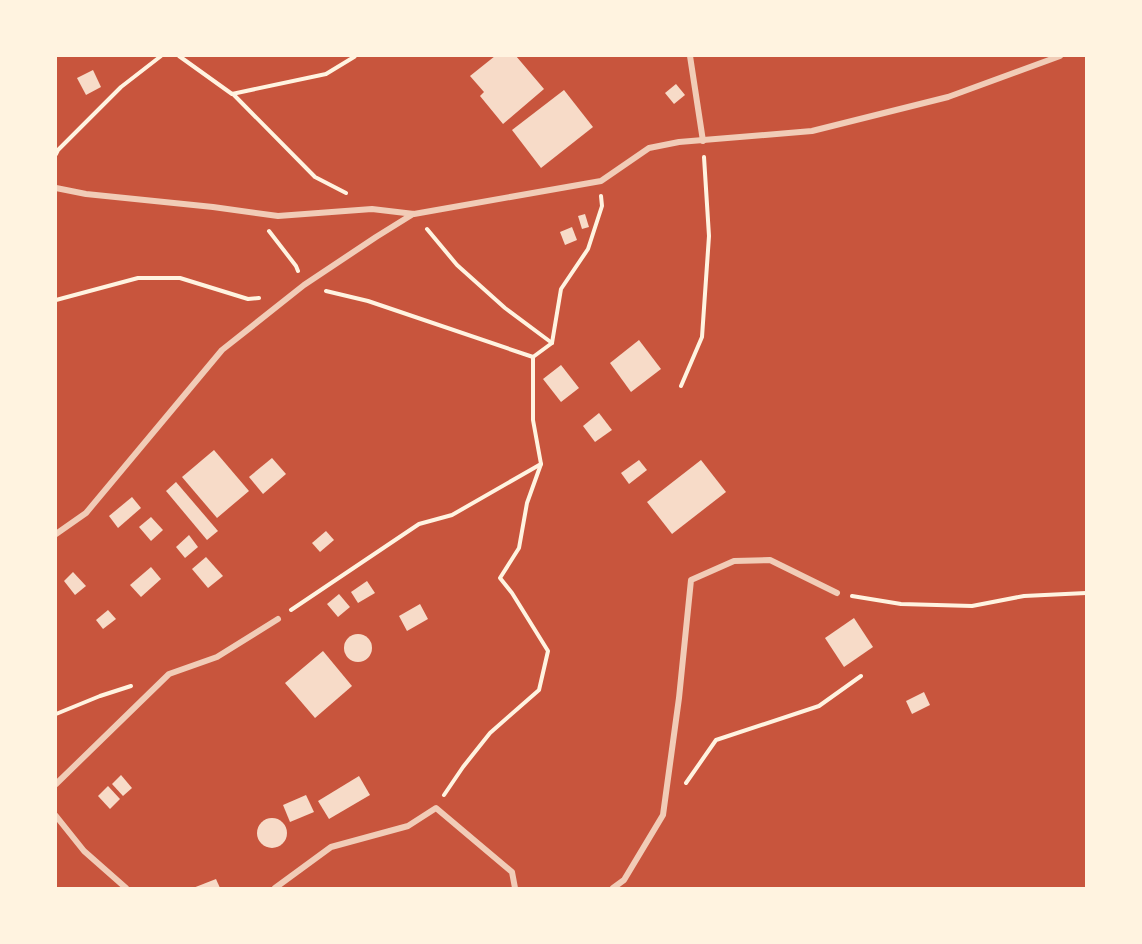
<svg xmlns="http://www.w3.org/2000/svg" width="1142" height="944" font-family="Overpass,sans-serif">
<rect width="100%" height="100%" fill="#c8553d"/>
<g fill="#f7dbc8">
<path d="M495,56H516L544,89L503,124L480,96L484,92L470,76Z"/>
<path d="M93,70L101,87L86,95L77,78Z"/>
<path d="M676,84L685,95L674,104L665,93Z"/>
<path d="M564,90L593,127L541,168L512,130Z"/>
<path d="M585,214L589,227L582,229L578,216Z"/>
<path d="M572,227L577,240L565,245L560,232Z"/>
<path d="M639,340L661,369L631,392L610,363Z"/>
<path d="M561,365L579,388L561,402L543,379Z"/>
<path d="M599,413L612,430L595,442L583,426Z"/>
<path d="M214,450L249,491L217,518L182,477Z"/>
<path d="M272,458L286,474L263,494L249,477Z"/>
<path d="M639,460L647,470L629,484L621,473Z"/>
<path d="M701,460L726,492L672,534L647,502Z"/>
<path d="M176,482L218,531L207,540L166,491Z"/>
<path d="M132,497L141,508L118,528L109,516Z"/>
<path d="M151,517L163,530L151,541L139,527Z"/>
<path d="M326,531L334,540L320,552L312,543Z"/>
<path d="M189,535L198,547L185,558L176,547Z"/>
<path d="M206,557L223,576L208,588L192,569Z"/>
<path d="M151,567L161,579L141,597L130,585Z"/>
<path d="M73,572L86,586L75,595L64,581Z"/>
<path d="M367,581L375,593L358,603L351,592Z"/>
<path d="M339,594L350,607L338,617L327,604Z"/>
<path d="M420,604L428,619L407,631L399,616Z"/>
<path d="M108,610L116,619L103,629L96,620Z"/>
<path d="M854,618L873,647L844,667L825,638Z"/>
<circle cx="358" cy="648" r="14"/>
<path d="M323,651L352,686L315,718L285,683Z"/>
<path d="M924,692L930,705L912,714L906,701Z"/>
<path d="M121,775L132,788L123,796L112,784Z"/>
<path d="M359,776L370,795L329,819L318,801Z"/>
<path d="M108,786L120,799L110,809L98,796Z"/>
<path d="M306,795L314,812L290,822L283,805Z"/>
<circle cx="272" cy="833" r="15"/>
<path d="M216,879L220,888H193Z"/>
</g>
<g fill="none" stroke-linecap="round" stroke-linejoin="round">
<g stroke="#fff3e0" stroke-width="4">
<path d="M179,56L232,94L326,74L354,57L355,56"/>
<path d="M233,94L315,177L346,193"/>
<path d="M56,154L58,150L121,87L161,56"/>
<path d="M427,229L457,265L505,308L552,343"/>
<path d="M269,231L296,266L298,271"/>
<path d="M326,291L368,301L533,357"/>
<path d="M56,300L138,278H180L248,299L259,298"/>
<path d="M681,386L702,337L709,236L704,157"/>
<path d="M852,596L901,604L972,606L1024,596L1086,593"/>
<path d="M291,610L419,524L452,515L541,464"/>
<path d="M56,714L100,696L131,686"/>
<path d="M686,783L716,740L819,706L861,676"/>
<path d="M444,795L463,767L490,733L539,690L548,651L512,593L500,578L519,548L527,503L541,464L533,420V357L552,343L561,289L588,249L602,206L601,196"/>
</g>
<g stroke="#f1ccb7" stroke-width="6">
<path d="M690,56L703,141"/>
<path d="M56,188L86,194L213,207L278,216L372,209L414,214L601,181L649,148L679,142L812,131L948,97L1060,56"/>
<path d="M56,534L86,513L222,350L304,285L376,237L413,214"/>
<path d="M56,784L169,674L217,657L278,619"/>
<path d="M56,816L84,851L126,888"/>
<path d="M275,888L331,847L408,826L436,808L512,872L515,888"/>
<path d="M613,888L624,880L663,815L679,698L691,580L734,561L770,560L837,593"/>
</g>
</g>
<rect width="1142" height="944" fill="none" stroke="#fff3e0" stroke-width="114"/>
</svg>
